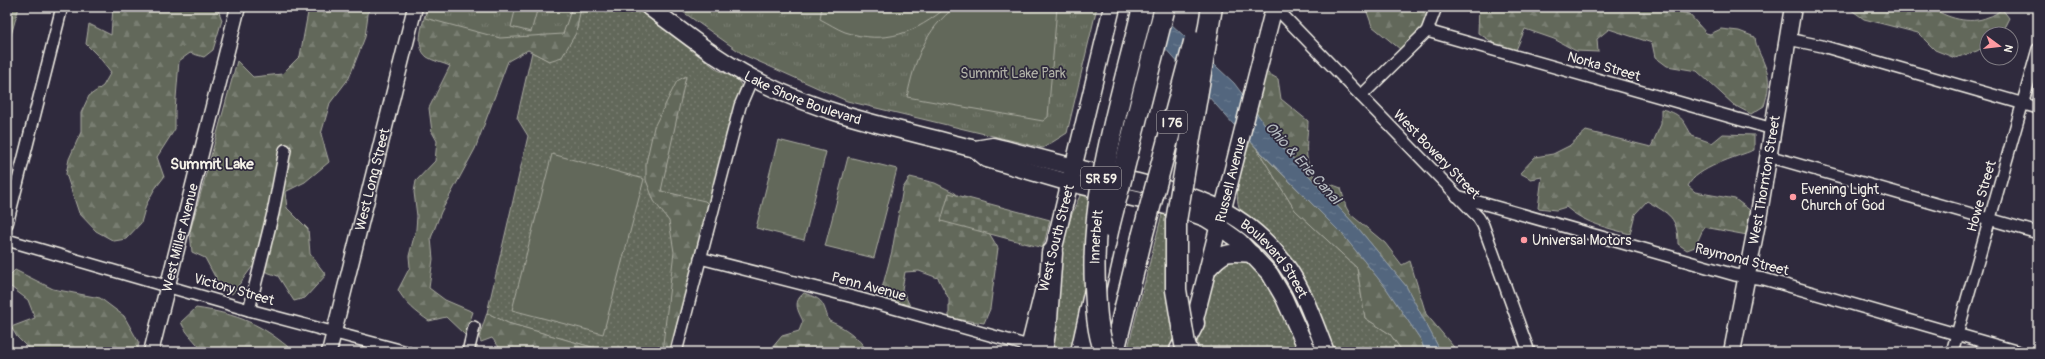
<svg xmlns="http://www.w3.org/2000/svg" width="2045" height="359" font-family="Pangolin,sans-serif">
<defs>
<pattern id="grass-dots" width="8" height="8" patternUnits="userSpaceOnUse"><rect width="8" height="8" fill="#62685a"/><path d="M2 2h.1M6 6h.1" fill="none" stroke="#797e72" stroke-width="1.8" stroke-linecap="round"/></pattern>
<pattern id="forest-firs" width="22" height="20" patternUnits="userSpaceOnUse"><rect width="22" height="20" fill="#62685a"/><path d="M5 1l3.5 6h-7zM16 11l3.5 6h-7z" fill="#797e72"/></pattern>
<pattern id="cemetery-stones" width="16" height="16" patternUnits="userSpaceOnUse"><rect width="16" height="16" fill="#62685a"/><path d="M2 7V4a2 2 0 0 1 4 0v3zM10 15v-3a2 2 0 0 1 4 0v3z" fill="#797e72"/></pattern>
<pattern id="park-tufts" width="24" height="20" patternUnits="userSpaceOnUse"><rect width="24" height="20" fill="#62685a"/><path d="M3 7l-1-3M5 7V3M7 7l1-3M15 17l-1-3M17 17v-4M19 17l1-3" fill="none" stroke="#797e72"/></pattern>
<pattern id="water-ripples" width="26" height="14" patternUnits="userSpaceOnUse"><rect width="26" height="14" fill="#53667e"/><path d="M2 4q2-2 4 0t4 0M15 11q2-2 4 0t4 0" fill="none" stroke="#6c7c90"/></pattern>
</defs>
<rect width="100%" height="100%" fill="#2f2a3d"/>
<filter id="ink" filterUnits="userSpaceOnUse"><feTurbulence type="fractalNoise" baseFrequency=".025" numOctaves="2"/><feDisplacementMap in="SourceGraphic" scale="8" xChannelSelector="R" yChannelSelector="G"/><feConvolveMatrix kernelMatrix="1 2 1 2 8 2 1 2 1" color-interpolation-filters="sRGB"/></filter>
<g filter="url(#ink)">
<g fill="url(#grass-dots)" stroke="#abaca1">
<path d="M581,7H634L718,70L737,79L741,85L671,352H609L507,323L487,313L528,136L517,118L532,52L549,61L576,33Z"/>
<path d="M1250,141L1257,149L1295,210L1357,268L1365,318L1390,334L1403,352H1335C1322,322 1312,287 1292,261C1282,247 1242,216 1239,207C1233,190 1245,159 1250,141Z"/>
<path d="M1091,190L1086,302L1074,352H1047C1054,303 1058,235 1082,192Z"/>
<path d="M1162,214L1169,215L1178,343L1175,352H1127Z"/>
<path d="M1238,258L1256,268L1276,293L1303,352H1201L1197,341L1215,270L1219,263Z"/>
</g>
<g fill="url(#forest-firs)" stroke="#abaca1">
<path d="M7,7H19L7,49Z"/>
<path d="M113,7H217L222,20L213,50L204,57L190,53L179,61L175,111V129L157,157L164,177L154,190L146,205L141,223L126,239L114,241L96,231L79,213L66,174L69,159L81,132V113L89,96L103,86L111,72L99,57L86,44L89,24L111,35Z"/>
<path d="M309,7H369L365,37L349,78L330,103L321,134L329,162L305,182L285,192L287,208L308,229L310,254L326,275L305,298L294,301L278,276L252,267L232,294L221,288L205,258L192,252L190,232L237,61L253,77L282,74L300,56Z"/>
<path d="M427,7H581L576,33L562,57L549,61L528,50L508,61L475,149L441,212L431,238L433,259L429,288L445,300L473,312L465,335L446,317L429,321C416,312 406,304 398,290L410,267L409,256L416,229L417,216L414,192L416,181L435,161L437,141L432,132L429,108L450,66C443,63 433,61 427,57C413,46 424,21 427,7Z"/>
<path d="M1371,7H1431L1428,22L1400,49L1372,26L1367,12Z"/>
<path d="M1479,7H1656L1689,14L1706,33L1710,34L1721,29L1739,31L1755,37C1756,49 1761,55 1765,66C1771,78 1768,94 1764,106L1751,114L1734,105L1697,71L1667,66L1655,57L1652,43L1609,29L1597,39L1598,52L1576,51L1554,39L1525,29L1516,50L1502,48L1478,33Z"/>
<path d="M1847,7H1931C1946,18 1970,25 1988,17C1993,16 1998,12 2002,9L2009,18L2001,34H1987V45L1977,51L1955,58L1935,50L1918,33L1864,19Z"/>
<path d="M1266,72L1278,79L1281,99L1308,121C1308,138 1301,167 1318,178C1324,183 1334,185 1341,188L1346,207L1350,214L1385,243L1402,265L1410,261L1426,314L1458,352H1441L1406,286L1358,228L1282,147L1256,113Z"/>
<path d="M686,76L661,191L705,201L710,206L671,352H665L663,344L674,252L669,221L654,201L646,180V163L654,127L677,81Z"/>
<path d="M1661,109C1680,113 1683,119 1692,136L1712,143L1723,134L1754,135V150C1736,157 1696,168 1688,186L1695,192L1735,199L1751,211L1747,235L1704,227L1695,247L1687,250L1678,244C1678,217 1669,214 1647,201L1635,214L1630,234C1607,228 1584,223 1566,207L1556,210L1538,208L1542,177L1531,179L1520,173L1535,157L1553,154L1569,146L1586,131L1651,147L1661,124Z"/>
<path d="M1257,149L1343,235L1386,288L1421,340L1425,352H1403L1390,334L1365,318L1357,268L1295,210Z"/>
<path d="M910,177L935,183L955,193L976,211L998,248L990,309L984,323L949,318V299L938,278L919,271L905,272L902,289L910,306L880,296L892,251L903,188Z"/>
<path d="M15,270L53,289L100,298L124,316L139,343L137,352H32L17,337L11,327L35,318L28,300L7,284V278Z"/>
<path d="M804,293C824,300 822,301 829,321C846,328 857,336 868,352H771V349L782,336L799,331L803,321C797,309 793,302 804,293Z"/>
<path d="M196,308C238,314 262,324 294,352H203C196,341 186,334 181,322Z"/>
<path d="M487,313L508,323L609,352H570L564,350V352H503L492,338L481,342L479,337Z"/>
<path d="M907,345L919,352H901Z"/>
</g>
<path fill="url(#cemetery-stones)" stroke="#abaca1" d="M949,193L1050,220L1043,248L941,221Z"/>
<g fill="url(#park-tufts)" stroke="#abaca1">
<path d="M427,7H572L563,34L500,38L425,18Z"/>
<path d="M676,7H1097L1067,133L1043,148L847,101L744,55Z"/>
</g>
<g fill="#62685a" stroke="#abaca1">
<path d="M516,7H538L531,32L511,27Z"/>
<path d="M822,7H947C915,33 886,45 845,32C837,29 828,23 820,19Z"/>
<path d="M956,7H1057L1048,117L1043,121L907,97C914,63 925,28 956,7Z"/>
<path d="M778,140L826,152L804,240L756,228Z"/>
<path d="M552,154L644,179L603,334L512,310Z"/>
<path d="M848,157L897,169L874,258L825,246Z"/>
</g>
<path fill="url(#water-ripples)" stroke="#939ea8" d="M1128,7H1153L1234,83L1282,147L1358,228L1406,286L1441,352H1425L1421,340L1386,288L1343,235L1234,125Z"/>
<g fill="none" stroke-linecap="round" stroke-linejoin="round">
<defs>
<g id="minor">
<path d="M1275,7L1478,217L1483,225L1529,352"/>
<path d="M1427,31L1773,129"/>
<path d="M1788,39L1822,46L2038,108"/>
<path d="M1361,96L1427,31L1436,7"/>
<path d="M1768,156L2038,233"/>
<path d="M1457,196L1735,275L1764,279L2019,352"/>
<path d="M7,224L62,7"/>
<path d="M7,240L249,310L407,352"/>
<path d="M700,258L861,299L1029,346"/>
<path d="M249,310L273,213L285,150"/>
<path d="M468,352L474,327"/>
<path d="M676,352L740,106L752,78"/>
<path d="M1952,352L2038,49"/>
</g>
<g id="tertiary">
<path id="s1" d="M151,352L238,7"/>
<path id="s2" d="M329,352L415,7"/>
</g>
<g id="secondary">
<path id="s3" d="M649,7C686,34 722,64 764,84C830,117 905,130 975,149L993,146C1030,155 1066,165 1102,174C1175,191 1237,199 1285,264C1304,290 1314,322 1326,352"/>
<path d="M975,149L987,159L1070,183L1183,210L1205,218L1218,226L1239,241L1270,274L1284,298L1308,352"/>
<path d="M1050,264L1112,7"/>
<path d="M1208,269C1226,250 1227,252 1252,254"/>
<path id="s4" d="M1194,323L1274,7"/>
<path d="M1028,352L1043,292"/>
<path id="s5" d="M1732,352L1759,213L1793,7"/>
</g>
<g id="motorway">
<path d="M1180,350L1194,323"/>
<path d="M1042,352L1047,319L1052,253"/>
<path d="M1081,352L1109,227"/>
<path d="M1114,352L1142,237"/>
</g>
</defs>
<use href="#minor" stroke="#f4f1e8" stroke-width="14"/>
<use href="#tertiary" stroke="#f4f1e8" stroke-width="17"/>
<use href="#secondary" stroke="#f4f1e8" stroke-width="19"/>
<use href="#motorway" stroke="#f4f1e8" stroke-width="23"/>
<use href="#minor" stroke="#2f2a3d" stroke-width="11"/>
<use href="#tertiary" stroke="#2f2a3d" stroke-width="14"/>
<use href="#secondary" stroke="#2f2a3d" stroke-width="16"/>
<use href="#motorway" stroke="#2f2a3d" stroke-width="20"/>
<defs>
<g id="motorway-bridge">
<path d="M1109,227L1165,7"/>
<path d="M1142,237L1194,42"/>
<path id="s6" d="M1105,352C1097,332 1096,308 1095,286C1090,190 1121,100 1143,7"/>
<path d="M1188,352L1185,344L1176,290V221L1212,7"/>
</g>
</defs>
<use href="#motorway-bridge" stroke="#f4f1e8" stroke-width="23" stroke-linecap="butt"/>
<use href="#motorway-bridge" stroke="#2f2a3d" stroke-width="20"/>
</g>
</g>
<g fill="#ff9aa2" stroke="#2f2a3d" stroke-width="1.5">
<circle cx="1793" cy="197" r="4"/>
<circle cx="1524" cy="240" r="4"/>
</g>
<g text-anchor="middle" stroke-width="3.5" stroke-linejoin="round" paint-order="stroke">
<g fill="#2f2a3d" stroke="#b9b5b5" stroke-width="1">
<rect x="1157" y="111" width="30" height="22" rx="3"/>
<rect x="1081" y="167" width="40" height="22" rx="3"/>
</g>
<g font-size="13" font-weight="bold" fill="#f4f1e8">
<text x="1172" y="127">I 76</text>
<text x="1101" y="183">SR 59</text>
</g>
<g font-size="14" fill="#f4f1e8" stroke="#2f2a3d">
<text transform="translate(1604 66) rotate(16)" y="5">Norka Street</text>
<text dy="5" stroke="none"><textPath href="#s3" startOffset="180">Lake Shore Boulevard</textPath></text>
<text transform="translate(1437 154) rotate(46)" y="5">West Bowery Street</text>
<text dy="5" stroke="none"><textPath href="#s2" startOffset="178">West Long Street</textPath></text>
<text dy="5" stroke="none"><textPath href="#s4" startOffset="148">Russell Avenue</textPath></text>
<text dy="5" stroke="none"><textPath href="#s5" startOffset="175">West Thornton Street</textPath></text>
<text transform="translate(1981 196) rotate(-74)" y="5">Howe Street</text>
<text dy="5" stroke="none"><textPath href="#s6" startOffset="116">Innerbelt</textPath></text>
<text dy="5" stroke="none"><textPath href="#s1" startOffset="118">West Miller Avenue</textPath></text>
<text transform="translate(1056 238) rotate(-76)" y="5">West South Street</text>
<text transform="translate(1742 259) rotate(14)" y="5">Raymond Street</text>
<text dy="5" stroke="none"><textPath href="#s3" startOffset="689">Boulevard Street</textPath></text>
<text transform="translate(869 286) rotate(15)" y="5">Penn Avenue</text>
<text transform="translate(234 289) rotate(16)" y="5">Victory Street</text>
</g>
<g font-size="14" fill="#b2b3a8" stroke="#2f2a3d">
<text x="1013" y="78">Summit Lake Park</text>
</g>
<g font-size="14" fill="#f4f1e8" stroke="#2f2a3d" text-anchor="start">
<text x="1801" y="194">Evening Light<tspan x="1801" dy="16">Church of God</tspan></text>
<text x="1532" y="245">Universal Motors</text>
</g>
<g font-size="15" font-style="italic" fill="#b4b9be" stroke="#2f2a3d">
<text transform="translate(1303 163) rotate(48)" y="5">Ohio &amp; Erie Canal</text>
</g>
<g font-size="15" font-weight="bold" fill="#f4f1e8" stroke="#2f2a3d">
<text x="212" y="169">Summit Lake</text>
</g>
</g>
<rect width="2045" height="359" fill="none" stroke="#2f2a3d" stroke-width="24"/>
<rect x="12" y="12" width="2021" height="335" fill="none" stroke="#f4f1e8" stroke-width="1.5" filter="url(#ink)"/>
<g transform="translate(1999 46) rotate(105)"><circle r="19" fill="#2f2a3d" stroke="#7e7a81"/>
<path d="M0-3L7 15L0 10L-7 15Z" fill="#ff9aa2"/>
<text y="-6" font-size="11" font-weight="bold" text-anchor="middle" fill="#f4f1e8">N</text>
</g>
</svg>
